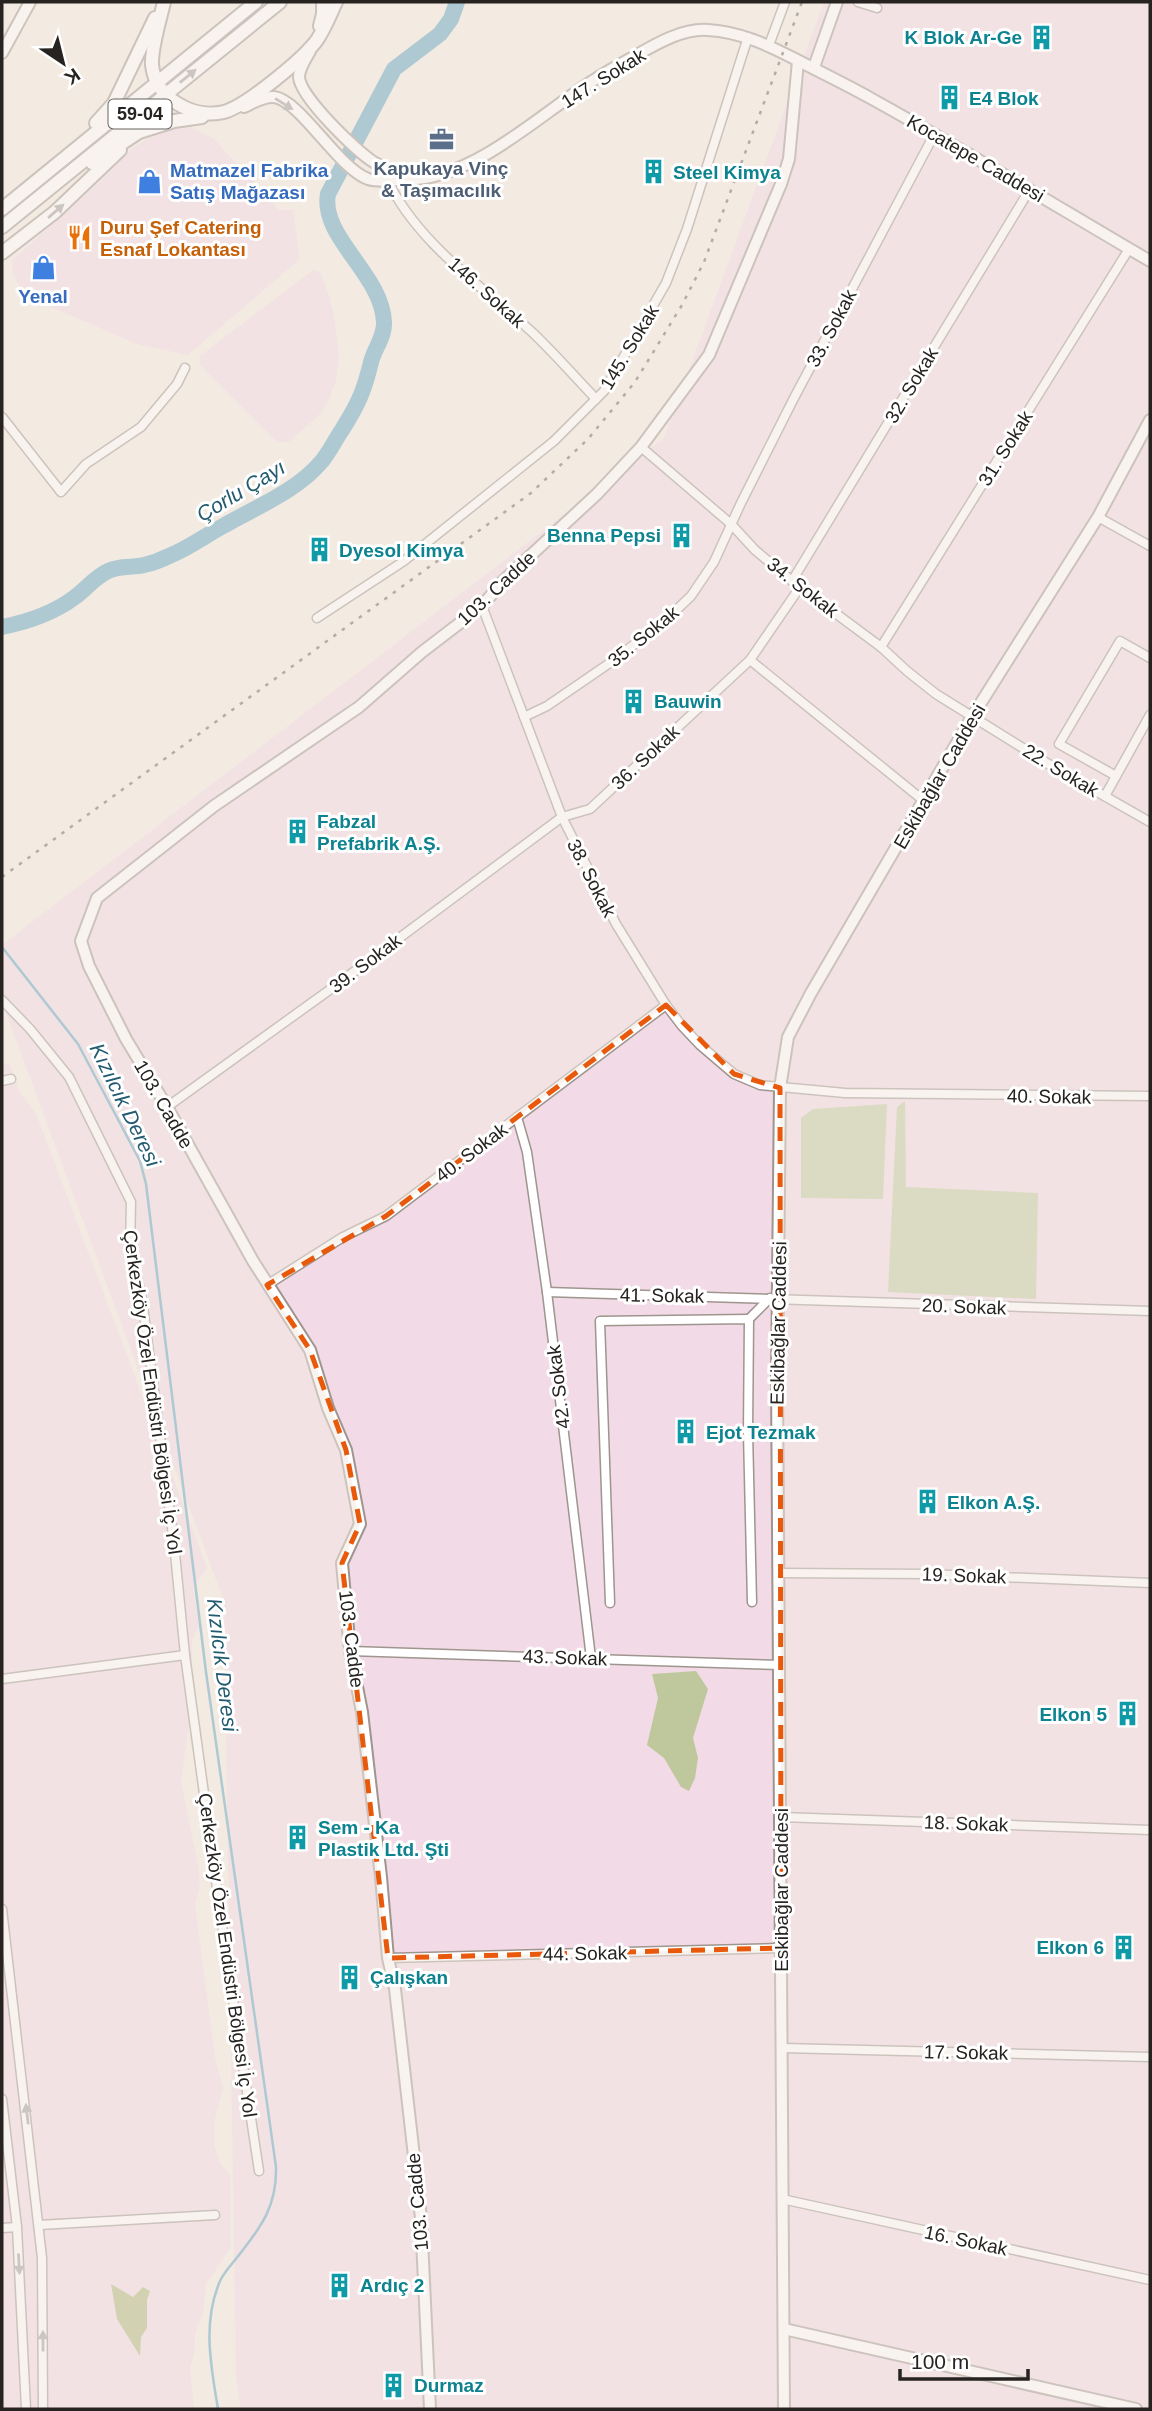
<svg xmlns="http://www.w3.org/2000/svg" width="1152" height="2411" font-family="Arial,sans-serif">
<rect width="100%" height="100%" fill="#f3eae2"/>
<g fill="#f2dae6">
<path d="M824,2H1150V2409H241L236,2378L224,1601L2,1002V945L664,438Z"/>
<path d="M186,125L214,139L279,210H293L300,259L188,355L137,344L26,296L13,275L12,260L101,181L131,149L157,133Z"/>
<path d="M313,270L320,272L330,298L335,322L339,356L336,381L327,404L318,416L289,442H277L200,365V356Z"/>
<path d="M9,1063L20,1093L36,1114L207,1568L193,1587L199,1626L192,1639V1680L189,1724L181,1781L197,1860L200,1884L195,1905L215,2058L223,2088L215,2119L214,2145L220,2163L230,2175L231,2247L206,2284L203,2313L195,2333V2349L190,2368L194,2409H2V1066Z"/>
</g>
<g fill="#bfc89c">
<path d="M905,1101L906,1187L1038,1193L1036,1299L888,1292L897,1107Z"/>
<path d="M887,1104L883,1199L801,1198V1118L813,1109Z"/>
<path d="M696,1671L708,1689L693,1738L698,1758L695,1778L689,1791L681,1787L664,1758L647,1745L658,1698L652,1674Z"/>
</g>
<path fill="#abb77a" d="M111,2284L133,2297L143,2287L150,2291L147,2300V2328L141,2337L140,2356L117,2319Z"/>
<g fill="none" stroke-linecap="round" stroke-linejoin="round">
<path stroke="#5ba2bd" stroke-width="2.5" d="M2,947L78,1044L140,1161L146,1184L206,1672L276,2167C277,2205 262,2226 239,2255C233,2263 224,2272 220,2281C202,2323 211,2366 218,2409"/>
<path stroke="#5ba2bd" stroke-width="16" d="M2,627C27,622 54,613 75,597C86,589 95,577 108,571C120,565 132,568 144,565C153,563 161,560 169,556C189,548 206,535 225,525C258,506 297,491 322,461C330,451 335,440 342,430C358,404 364,392 371,362C374,349 385,337 384,322C382,274 320,237 328,194L394,69L440,34L451,19L457,2"/>
<defs>
<g id="street">
<path d="M858,2L877,8"/>
<path d="M769,45L785,2"/>
<path d="M387,179C417,243 482,286 533,333C555,354 575,377 596,399"/>
<path d="M2,417L61,492L86,464L141,427L177,384L185,368"/>
<path d="M641,447L731,524L755,550L792,581L881,647L907,671L936,694L1050,765L1150,822"/>
<path d="M1098,517L1150,546"/>
<path d="M792,581L1030,189"/>
<path d="M482,606L562,817L616,924L666,1005L682,1026L700,1045L734,1074L760,1085L845,1093L1150,1096"/>
<path d="M317,618L404,561L554,441L604,391L666,283L687,229L748,37"/>
<path d="M881,647L1129,249"/>
<path d="M750,660L924,801"/>
<path d="M524,717L547,706L617,658L670,616L691,596L714,562L741,503L794,398L935,133"/>
<path d="M1116,776L1059,744L1120,641L1150,658"/>
<path d="M1105,796L1150,715"/>
<path d="M2,1000L30,1029L69,1077L131,1202L130,1248L142,1299L174,1543L185,1655L225,1947L259,2171"/>
<path d="M2,1081L11,1079"/>
<path d="M167,1107L328,991L562,817L590,809L750,660L800,587"/>
<path d="M517,1117L527,1152L547,1292L591,1658"/>
<path d="M267,1285L343,1237L386,1216L666,1005"/>
<path d="M547,1292L1150,1311"/>
<path d="M749,1319L770,1298"/>
<path d="M778,1573L927,1574L1150,1583"/>
<path d="M610,1603L600,1321L749,1319L748,1433L752,1602"/>
<path d="M350,1651L780,1665"/>
<path d="M2,1679L185,1655"/>
<path d="M781,1817L1150,1830"/>
<path d="M2,1909L42,2258L43,2409"/>
<path d="M388,1958L781,1948"/>
<path d="M782,2048L1150,2057"/>
<path d="M2,2099L17,2227L26,2409"/>
<path d="M782,2199L1150,2280"/>
<path d="M39,2225L215,2215"/>
<path d="M2,2228L17,2227"/>
</g>
<g id="secondary">
<path d="M310,51C306,59 299,68 299,77C300,97 357,152 375,163C386,169 400,172 411,177"/>
<path d="M2,53L30,2"/>
<path d="M814,67L837,2"/>
<path d="M244,107C253,103 263,96 274,97C300,100 337,167 368,179C377,182 405,180 416,179C479,174 542,113 594,80C607,71 621,64 635,56C656,44 683,28 708,30C741,32 768,45 797,60C822,73 847,85 872,99C966,151 1058,207 1150,261"/>
<path d="M784,2329L1136,2409"/>
<path d="M430,2409L421,2218L395,1989L388,1958L381,1877L362,1712L350,1651L342,1563L360,1524L346,1450L328,1408L310,1350L253,1261L167,1107L126,1039L89,966L81,941L97,898L214,806L359,707L422,652L482,606L503,581L597,494L641,447L709,355L781,184L789,159L798,61"/>
<path d="M784,2409L777,1380L780,1088L788,1037L811,993L972,717L1098,517L1150,420"/>
</g>
<g id="primary">
<path d="M164,2C160,20 151,48 152,65C154,82 163,95 178,104C191,112 208,116 224,112C246,106 303,59 317,40C325,28 330,15 336,2"/>
<path d="M320,26L323,14V2"/>
<path d="M96,123L114,103L155,18"/>
<path d="M92,163L139,132L174,121L202,117"/>
<path d="M2,209L256,2"/>
<path d="M2,227L280,2"/>
<path d="M2,253L55,212L120,150"/>
</g>
</defs>
<use href="#street" stroke="#9e958e" stroke-width="11"/>
<use href="#secondary" stroke="#9e958e" stroke-width="14"/>
<use href="#primary" stroke="#9e958e" stroke-width="16"/>
<use href="#street" stroke="#fff" stroke-width="8"/>
<use href="#secondary" stroke="#fff" stroke-width="10"/>
<use href="#primary" stroke="#fff" stroke-width="12"/>
<path stroke="#696460" stroke-width="2.5" stroke-dasharray="3.5 7" stroke-linecap="butt" d="M2,877L531,493L588,439L635,382L682,305L704,262L802,2"/>
</g>
<defs><path id="oneway-solid" d="M-6-.8H1V-3.2L6.5 0L1 3.2V.8H-6Z" transform="scale(1.75)"/></defs>
<g fill="#9d9c9b">
<use href="#oneway-solid" transform="translate(188 76) rotate(-39)"/>
<use href="#oneway-solid" transform="translate(284 104) rotate(32)"/>
<use href="#oneway-solid" transform="translate(56 211) rotate(-41)"/>
<use href="#oneway-solid" transform="translate(27 2114) rotate(-97)"/>
<use href="#oneway-solid" transform="translate(19 2264) rotate(87)"/>
<use href="#oneway-solid" transform="translate(43 2341) rotate(-90)"/>
</g>
<path d="M0 0H1152V2411H0ZM666,1005L734,1074L780,1088L781,1948L388,1958L342,1563L360,1524L346,1450L310,1350L267,1285L386,1216Z" fill="#f3eae2" fill-opacity=".55" fill-rule="evenodd"/>
<path fill="none" stroke="#e8590c" stroke-width="5" stroke-dasharray="14 9" stroke-linejoin="round" d="M666,1005L734,1074L780,1088L781,1948L388,1958L342,1563L360,1524L346,1450L310,1350L267,1285L386,1216Z"/>
<defs>
<symbol id="building-bare" viewBox="-9 -9 18 18"><path d="M-4-6H4V6H1V3H-1V6H-4ZM-2.5-4.3h1.7v1.8h-1.7ZM.8-4.3h1.7v1.8H.8ZM-2.5-1h1.7V.8h-1.7ZM.8-1h1.7V.8H.8Z" fill="#0f9aa8" stroke="#fff" stroke-width="2.5" paint-order="stroke"/></symbol>
<symbol id="office-bare" viewBox="-9 -9 18 18"><path d="M-6-3h4V-5.5h4V-3h4V5H-6ZM-1-4.5V-3h2v-1.5ZM-6 0V1H6V0Z" fill="#5c6f8a" stroke="#fff" stroke-width="2.5" paint-order="stroke"/></symbol>
<symbol id="shop-bare" viewBox="-9 -9 18 18"><path d="M-5-2.5h2.3a2.7 3.5 0 0 1 5.4 0H5L5.5 6h-11ZM-1.5-2.5h3a1.5 2.3 0 0 0-3 0Z" fill="#3f7fe0" stroke="#fff" stroke-width="2.5" paint-order="stroke"/></symbol>
<symbol id="restaurant-bare" viewBox="-9 -9 18 18"><path d="M-5-6h1v4h1v-4h1v4h1v-4h1v5L-1.5 .5V6h-2V.5L-5-1ZM5-6V6H3V1.5H1.5Q1.5-4 5-6Z" fill="#e8710a" stroke="#fff" stroke-width="2.5" paint-order="stroke"/></symbol>
</defs>
<g fill-rule="evenodd">
<use href="#building-bare" x="1024" y="20" width="35" height="35"/>
<use href="#building-bare" x="932" y="80" width="35" height="35"/>
<use href="#office-bare" x="424" y="122" width="35" height="35"/>
<use href="#building-bare" x="636" y="154" width="35" height="35"/>
<use href="#shop-bare" x="132" y="164" width="35" height="35"/>
<use href="#restaurant-bare" x="62" y="220" width="35" height="35"/>
<use href="#shop-bare" x="26" y="250" width="35" height="35"/>
<use href="#building-bare" x="664" y="518" width="35" height="35"/>
<use href="#building-bare" x="302" y="532" width="35" height="35"/>
<use href="#building-bare" x="616" y="684" width="35" height="35"/>
<use href="#building-bare" x="280" y="814" width="35" height="35"/>
<use href="#building-bare" x="668" y="1414" width="35" height="35"/>
<use href="#building-bare" x="910" y="1484" width="35" height="35"/>
<use href="#building-bare" x="1110" y="1696" width="35" height="35"/>
<use href="#building-bare" x="280" y="1820" width="35" height="35"/>
<use href="#building-bare" x="1106" y="1930" width="35" height="35"/>
<use href="#building-bare" x="332" y="1960" width="35" height="35"/>
<use href="#building-bare" x="322" y="2268" width="35" height="35"/>
<use href="#building-bare" x="376" y="2368" width="35" height="35"/>
</g>
<g text-anchor="middle" stroke-width="6" stroke-linejoin="round" paint-order="stroke">
<rect fill="#fff" stroke="#676563" stroke-width="2" x="108.5" y="99.5" width="63" height="29" rx="5"/>
<g font-size="18" font-weight="bold" fill="#262320">
<text x="140" y="120">59-04</text>
</g>
<g font-size="19" font-weight="bold" fill="#0d838f" stroke="#fff" text-anchor="start">
<text x="1022" y="44" text-anchor="end">K Blok Ar-Ge</text>
<text x="969" y="105">E4 Blok</text>
<text x="673" y="179">Steel Kimya</text>
<text x="661" y="542" text-anchor="end">Benna Pepsi</text>
<text x="339" y="557">Dyesol Kimya</text>
<text x="654" y="708">Bauwin</text>
<text x="317" y="828">Fabzal<tspan x="317" dy="22">Prefabrik A.Ş.</tspan></text>
<text x="706" y="1439">Ejot Tezmak</text>
<text x="947" y="1509">Elkon A.Ş.</text>
<text x="1107" y="1721" text-anchor="end">Elkon 5</text>
<text x="318" y="1834">Sem - Ka<tspan x="318" dy="22">Plastik Ltd. Şti</tspan></text>
<text x="1104" y="1954" text-anchor="end">Elkon 6</text>
<text x="370" y="1984">Çalışkan</text>
<text x="360" y="2292">Ardıç 2</text>
<text x="414" y="2392">Durmaz</text>
</g>
<g font-size="19" fill="#262320" stroke="#fff">
<text transform="translate(603 78) rotate(-32)" y="7">147. Sokak</text>
<text transform="translate(976 158) rotate(30)" y="7">Kocatepe Caddesi</text>
<text transform="translate(487 292) rotate(42)" y="7">146. Sokak</text>
<text transform="translate(831 328) rotate(-62)" y="7">33. Sokak</text>
<text transform="translate(629 347) rotate(-59)" y="7">145. Sokak</text>
<text transform="translate(911 385) rotate(-59)" y="7">32. Sokak</text>
<text transform="translate(1005 448) rotate(-58)" y="7">31. Sokak</text>
<text transform="translate(803 587) rotate(38)" y="7">34. Sokak</text>
<text transform="translate(496 588) rotate(-43)" y="7">103. Cadde</text>
<text transform="translate(643 636) rotate(-39)" y="7">35. Sokak</text>
<text transform="translate(645 757) rotate(-43)" y="7">36. Sokak</text>
<text transform="translate(1061 770) rotate(31)" y="7">22. Sokak</text>
<text transform="translate(939 776) rotate(-60)" y="7">Eskibağlar Caddesi</text>
<text transform="translate(592 878) rotate(63)" y="7">38. Sokak</text>
<text transform="translate(365 963) rotate(-37)" y="7">39. Sokak</text>
<text transform="translate(1049 1096) rotate(1)" y="7">40. Sokak</text>
<text transform="translate(164 1104) rotate(60)" y="7">103. Cadde</text>
<text transform="translate(471 1152) rotate(-37)" y="7">40. Sokak</text>
<text transform="translate(662 1295) rotate(1)" y="7">41. Sokak</text>
<text transform="translate(964 1306) rotate(2)" y="7">20. Sokak</text>
<text transform="translate(778 1323) rotate(-89)" y="7">Eskibağlar Caddesi</text>
<text transform="translate(558 1387) rotate(-97)" y="7">42. Sokak</text>
<text transform="translate(153 1392) rotate(82)" y="7">Çerkezköy Özel Endüstri Bölgesi İç Yol</text>
<text transform="translate(964 1575) rotate(2)" y="7">19. Sokak</text>
<text transform="translate(352 1639) rotate(83)" y="7">103. Cadde</text>
<text transform="translate(565 1657) rotate(2)" y="7">43. Sokak</text>
<text transform="translate(966 1823) rotate(2)" y="7">18. Sokak</text>
<text transform="translate(781 1890) rotate(-90)" y="7">Eskibağlar Caddesi</text>
<text transform="translate(585 1953) rotate(-1)" y="7">44. Sokak</text>
<text transform="translate(228 1955) rotate(82)" y="7">Çerkezköy Özel Endüstri Bölgesi İç Yol</text>
<text transform="translate(966 2052) rotate(1)" y="7">17. Sokak</text>
<text transform="translate(417 2202) rotate(-95)" y="7">103. Cadde</text>
<text transform="translate(966 2240) rotate(12)" y="7">16. Sokak</text>
</g>
<g font-size="19" font-weight="bold" fill="#4e5e75" stroke="#fff">
<text x="441" y="175">Kapukaya Vinç<tspan x="441" dy="22">&amp; Taşımacılık</tspan></text>
</g>
<g font-size="19" font-weight="bold" fill="#366cbe" stroke="#fff" text-anchor="start">
<text x="170" y="177">Matmazel Fabrika<tspan x="170" dy="22">Satış Mağazası</tspan></text>
<text x="43" y="303" text-anchor="middle">Yenal</text>
</g>
<g font-size="19" font-weight="bold" fill="#c56008" stroke="#fff" text-anchor="start">
<text x="100" y="234">Duru Şef Catering<tspan x="100" dy="22">Esnaf Lokantası</tspan></text>
</g>
<g font-size="21" font-style="italic" fill="#225b70" stroke="#fff">
<text transform="translate(241 491) rotate(-31)" y="7">Çorlu Çayı</text>
<text transform="translate(125 1105) rotate(64)" y="7">Kızılcık Deresi</text>
<text transform="translate(222 1665) rotate(83)" y="7">Kızılcık Deresi</text>
</g>
</g>
<rect width="1152" height="2411" fill="none" stroke="#262320" stroke-width="7"/>
<g transform="translate(63 63) rotate(145)" stroke="#ffffff" stroke-width="5" paint-order="stroke">
<path d="M0-5L12 26L0 18L-12 26Z" fill="#262320"/>
<text y="-10" font-size="19" font-weight="bold" text-anchor="middle" fill="#262320">K</text>
</g>
<path d="M900 2369v10h128v-10" fill="none" stroke="#262320" stroke-width="3.5"/>
<text x="911" y="2369" font-size="21" fill="#262320" stroke="#ffffff" stroke-width="5" paint-order="stroke">100 m</text>
</svg>
